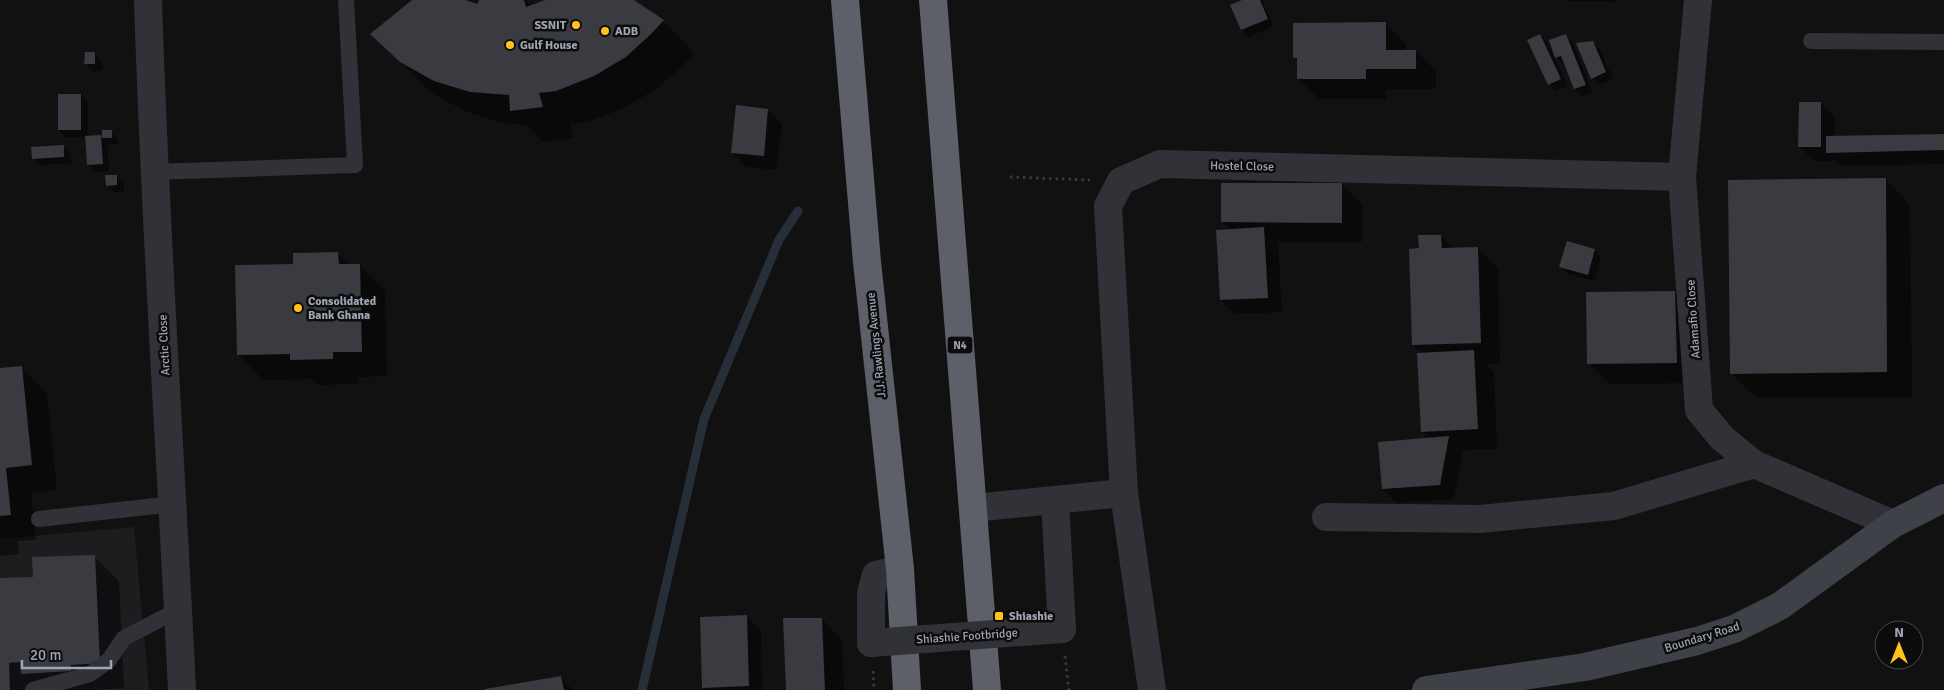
<svg xmlns="http://www.w3.org/2000/svg" width="1944" height="690" font-family="Signika,sans-serif">
<rect width="100%" height="100%" fill="#111112"/>
<path fill="#1c1d1f" d="M134,527L149,690H0V539Z"/>
<g fill="#0007">
<path d="M413,0H463L478,5L480,0H525L532,7L548,0H632L663,21L694,53L683,66L657,88L626,107L588,122L570,124L574,138L543,142L526,125L503,123L467,112L433,94L372,34Z"/>
<path d="M1245,0H1262L1274,26L1249,37L1242,30Z"/>
<path d="M1569,0H1616V2L1570,1Z"/>
<path d="M1385,24L1406,44V51H1416L1436,71V89H1386V99H1319L1298,79V62L1294,58Z"/>
<path d="M1540,35L1547,42L1568,86L1556,91L1549,84Z"/>
<path d="M1566,35L1573,42L1592,92L1582,96L1575,89L1565,63L1563,64L1556,57Z"/>
<path d="M1593,42L1600,49L1613,79L1599,85L1592,78Z"/>
<path d="M95,53L102,61V71H93L86,64Z"/>
<path d="M81,95L88,102V137L100,136L103,139V132H111L118,139L119,144H110L107,141L109,171L96,172L89,164L87,137H66L59,130Z"/>
<path d="M1821,103L1835,117V137L1944,135V164L1841,166L1835,161H1814L1799,146Z"/>
<path d="M768,110L782,124L777,170L746,167L732,152Z"/>
<path d="M63,146L70,153L71,163L40,165L33,158Z"/>
<path d="M117,176L124,183V192H114L107,185Z"/>
<path d="M1885,179L1910,205L1912,397L1757,398L1731,373Z"/>
<path d="M1342,184L1362,205V242H1278L1282,312L1235,314L1221,300L1231,230L1223,222Z"/>
<path d="M1441,236L1453,249L1478,248L1498,268L1500,363L1486,364L1494,372L1497,449L1463,450L1454,499L1397,503L1383,489L1430,439L1422,431V354L1413,345L1420,249Z"/>
<path d="M1594,250L1601,257L1595,281L1568,274L1561,267Z"/>
<path d="M338,254L349,265H360L385,290L387,376L358,377V384L317,385L311,379L263,380L238,354L295,265Z"/>
<path d="M1675,292L1695,312L1697,383L1609,384L1589,364Z"/>
<path d="M21,368L47,393L57,490L31,493L36,540L18,541L19,554L0,556V370Z"/>
<path d="M94,556L119,581L124,688L95,690H0V580L34,578Z"/>
<path d="M747,617L761,631L762,690H706L703,687Z"/>
<path d="M822,619L842,640L844,690H787Z"/>
<path d="M561,678L573,690H487Z"/>
</g>
<g fill="none" stroke-linecap="round" stroke-linejoin="round">
<path stroke="#262e37" stroke-width="9" d="M642,690L704,419L779,240L798,211"/>
</g>
<g fill="#3a3b41">
<path d="M412,0H466L477,4L479,0H524L526,7L545,0H634L664,20L651,34L626,57L594,76L556,91L539,93L543,107L510,111L509,95L470,92L434,81L400,62L370,34Z"/>
<path d="M1242,0H1260L1268,19L1241,30L1230,5Z"/>
<path d="M1386,22V50H1416V69H1366V79H1297V58H1293V23Z"/>
<path d="M1540,34L1561,79L1548,85L1527,40Z"/>
<path d="M1566,34L1586,85L1574,89L1561,56L1555,58L1549,40Z"/>
<path d="M1593,41L1606,72L1591,79L1576,43Z"/>
<path d="M85,52H95V64H84Z"/>
<rect x="58" y="94" width="23" height="36"/>
<path d="M1799,102H1821V147H1798Z"/>
<path d="M736,105L768,109L764,156L731,153Z"/>
<rect x="102" y="130" width="10" height="8"/>
<path d="M1944,134V150L1826,153V136Z"/>
<path d="M101,135L103,164L87,165L85,136Z"/>
<path d="M64,145V157L32,159L31,147Z"/>
<path d="M105,175H117V185L106,186Z"/>
<path d="M1886,178L1887,372L1730,374L1728,180Z"/>
<path d="M1221,183H1342V223L1221,222Z"/>
<path d="M1264,227L1268,298L1220,300L1216,230Z"/>
<path d="M1418,235H1441L1442,248L1478,247L1481,343L1412,345L1409,249L1419,248Z"/>
<path d="M1567,241L1595,249L1588,275L1559,267Z"/>
<path d="M338,252L339,264H360L362,352H333V359L290,360V354L237,355L235,265L293,264V253Z"/>
<path d="M1675,291L1677,363L1587,364L1586,292Z"/>
<path d="M1474,350L1478,429L1421,432L1417,353Z"/>
<path d="M22,366L32,465L6,468L11,515L0,516V368Z"/>
<path d="M1449,436L1440,485L1382,489L1378,442Z"/>
<path d="M95,555L100,663L71,665V671L21,674L20,662L9,663L10,690H0V578L33,577L32,557Z"/>
<path d="M747,615L749,686L702,688L700,617Z"/>
<path d="M783,618H822L825,690H786Z"/>
<path d="M561,676L564,690H485V689Z"/>
</g>
<g fill="none" stroke-linecap="round" stroke-linejoin="round">
<g stroke="#37393f" stroke-width="3" stroke-dasharray="2.5 4" stroke-linecap="butt">
<path d="M1010,177L1090,180"/>
<path d="M1065,656L1069,690"/>
<path d="M873,671L874,690"/>
</g>
<g stroke="#313238" stroke-width="16">
<path d="M1811,41L1944,42"/>
<path d="M153,172L355,165L346,0"/>
<path d="M39,519L173,504"/>
<path d="M33,690L90,674L109,660L124,638L178,610"/>
</g>
<g stroke="#313238" stroke-width="28">
<path d="M148,0C155,230 171,460 182,690"/>
<path d="M1698,0L1682,177L1699,410L1722,438L1754,464L1893,524"/>
<path d="M1055,500L1062,629"/>
<path d="M973,508L1124,493"/>
<path d="M1326,517L1480,519L1614,506L1754,464"/>
<path d="M871,643V593L876,575L900,569"/>
<path d="M1152,690L1124,493L1108,206L1121,181L1160,164L1682,177"/>
</g>
<path stroke="#3f4148" stroke-width="28" d="M1426,690L1585,667L1697,641L1734,629L1780,606L1893,524L1944,498"/>
<g stroke="#5d5f69" stroke-width="28">
<path d="M845,0L867,262L900,569L907,690"/>
<path d="M933,0L987,690"/>
</g>
<path stroke="#313238" stroke-width="28" d="M871,643L1062,629"/>
</g>
<g fill="#ffc31c" stroke="#0c0c0d" stroke-width="2">
<circle cx="576" cy="25" r="5"/>
<circle cx="605" cy="31" r="5"/>
<circle cx="510" cy="45" r="5"/>
<circle cx="298" cy="308" r="5"/>
<rect x="994" y="611" width="10" height="10" rx="2.5"/>
</g>
<g text-anchor="middle" stroke-width="5" stroke-linejoin="round" paint-order="stroke">
<rect fill="#0c0c0d" stroke="#747783" stroke-width="1" x="947.5" y="336.5" width="25" height="17" rx="4"/>
<g font-size="11" font-weight="bold" fill="#a0a5b5">
<text x="960" y="349">N4</text>
</g>
<g font-size="12" font-weight="bold" fill="#a0a5b5" stroke="#0c0c0d" text-anchor="start">
<text x="566" y="29" text-anchor="end">SSNIT</text>
<text x="615" y="35">ADB</text>
<text x="520" y="49">Gulf House</text>
<text x="308" y="305">Consolidated<tspan x="308" dy="14">Bank Ghana</tspan></text>
<text x="1009" y="620">Shiashie</text>
</g>
<g font-size="12" fill="#a0a5b5" stroke="#0c0c0d">
<text transform="translate(1242 166) rotate(1)" y="4">Hostel Close</text>
<text transform="translate(1693 319) rotate(-94)" y="4">Adamafio Close</text>
<text transform="translate(164 345) rotate(-93)" y="4">Arctic Close</text>
<text transform="translate(876 345) rotate(-96)" y="4">J.J. Rawlings Avenue</text>
<text transform="translate(967 636) rotate(-4)" y="4">Shiashie Footbridge</text>
<text transform="translate(1702 637) rotate(-17)" y="4">Boundary Road</text>
</g>
</g>
<g transform="translate(1899 645)"><circle r="24" fill="#0c0c0d" stroke="#474950"/>
<path d="M0-4L9 19L0 12L-9 19Z" fill="#ffc31c"/>
<text y="-8" font-size="14" font-weight="bold" text-anchor="middle" fill="#a0a5b5">N</text>
</g>
<path d="M22 660v8h89v-8" fill="none" stroke="#a0a5b5" stroke-width="2.5"/>
<text x="30" y="660" font-size="15" fill="#a0a5b5" stroke="#0c0c0d" stroke-width="4" paint-order="stroke">20 m</text>
</svg>
